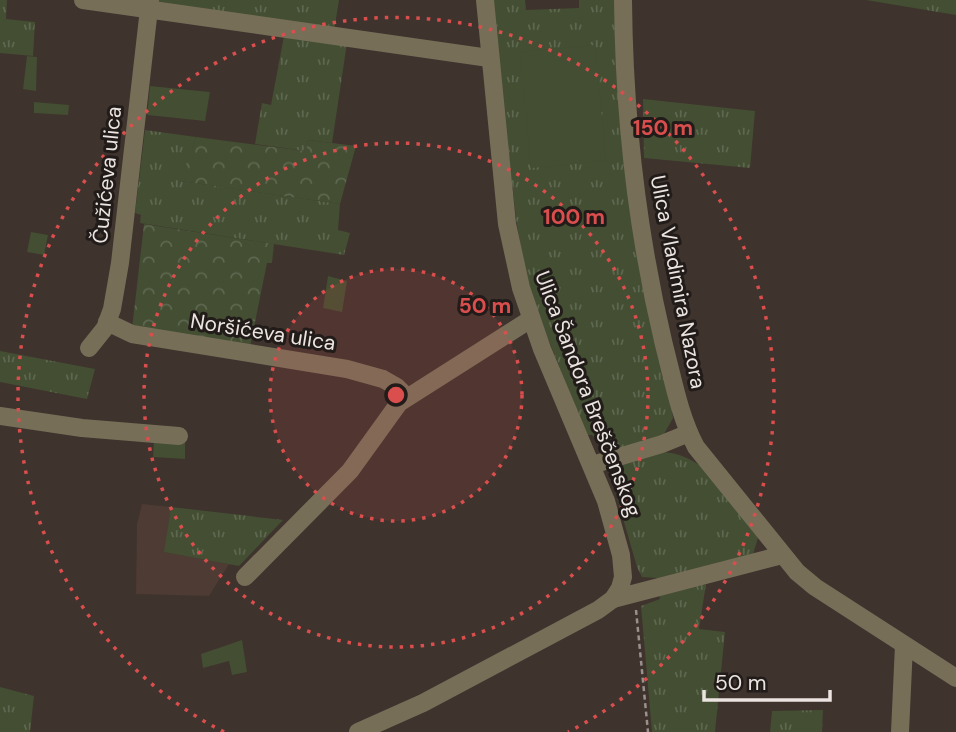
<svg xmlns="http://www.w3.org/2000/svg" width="956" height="732" font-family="'DM Sans',sans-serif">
<defs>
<pattern id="grass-tufts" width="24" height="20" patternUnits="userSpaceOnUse" patternTransform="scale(1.75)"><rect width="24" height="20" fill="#434e32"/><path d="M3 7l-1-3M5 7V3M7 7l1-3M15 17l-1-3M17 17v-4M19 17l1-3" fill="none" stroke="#5e674f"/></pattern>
<pattern id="forest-crowns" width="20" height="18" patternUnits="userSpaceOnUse" patternTransform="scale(1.75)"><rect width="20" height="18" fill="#434e32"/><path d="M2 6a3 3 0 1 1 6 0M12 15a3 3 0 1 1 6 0" fill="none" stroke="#5e674f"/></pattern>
</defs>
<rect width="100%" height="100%" fill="#3e332d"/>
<path fill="#4d3b34" d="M142,504L171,507L165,552L229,564L209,596L136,594L137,524Z"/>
<g fill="url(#grass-tufts)">
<path d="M0,0H7L6,19L35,22L33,56L0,53Z"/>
<path d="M156,0H339L334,31L162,6Z"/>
<path d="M492,0H525L526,10L579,8V0H616L673,418L664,434L615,451L614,445H602L592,435H587L538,314L525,272L516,219Z"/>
<path d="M866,0H956V15Z"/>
<path d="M284,36L347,43L332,143L308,140L306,151L255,144L262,103L271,105Z"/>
<path d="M643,99L755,111L750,168L644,158Z"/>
<path d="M145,130L196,137L181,181L340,204L338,230L350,233L344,255L140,223L141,215L135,213Z"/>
<path d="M0,351L95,369L87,399L0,382Z"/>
<path d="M661,452C707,453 730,499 756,531L758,538L753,554L659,581L657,578L642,577L637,567L611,477L619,466Z"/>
<path d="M171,507L283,520L239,566L164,552Z"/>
<path d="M706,584L699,629L725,632L715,732H652L641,606L660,599L659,595Z"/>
<path d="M0,687L34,696L30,732H0Z"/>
<path d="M823,710L822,732H770L772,711Z"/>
</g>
<g fill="url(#forest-crowns)">
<path d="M196,137L306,151L308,140L356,146L340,204L180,181Z"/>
<path d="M144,224L274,244L272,263H267L250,347L132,329Z"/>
</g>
<g fill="#434e32">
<path d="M595,45L606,161L531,168L520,52Z"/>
<path d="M27,56L37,57L36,91L23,89Z"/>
<path d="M150,86L210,92L205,121L147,115Z"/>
<path d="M34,102L69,105L68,115L34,113Z"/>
<path d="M31,232L48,235L44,255L27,252Z"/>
<path d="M328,276L347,281L342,312L323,308Z"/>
<path d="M154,440L185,443V459L153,457Z"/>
<path d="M242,640L247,672L232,675L229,661L203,668L201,654Z"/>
</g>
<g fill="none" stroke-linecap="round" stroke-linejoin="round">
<path stroke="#9a918c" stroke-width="2.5" stroke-dasharray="5 3.5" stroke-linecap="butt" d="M636,610L648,732"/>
<g stroke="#776e58" stroke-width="18">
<path d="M83,0L489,58"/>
<path d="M623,0C624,116 637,232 664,345C673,379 679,415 696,447L797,572L815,587L956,678"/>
<path d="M107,322L132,334L347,369L383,379L397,387L407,397"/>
<path d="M89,348L105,328L112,309L120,263L150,0"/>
<path d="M0,416L82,428L179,436"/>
<path d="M592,465L662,444L689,433"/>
<path d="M245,577L350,471L399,403L531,319"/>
<path d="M613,599L782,555"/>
<path d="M358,732L423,703L598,610L613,599L620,588L623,577L621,555L606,501L542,349L521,288L507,224L485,0"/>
<path d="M900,732L904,645"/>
</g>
</g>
<circle cx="396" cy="395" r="126" fill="#da4e4d" fill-opacity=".12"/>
<g fill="none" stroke="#da4e4d" stroke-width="3.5" stroke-dasharray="3.5 7">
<circle cx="396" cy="395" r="126"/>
<circle cx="396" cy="395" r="252"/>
<path d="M224 732A378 378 0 1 1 568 732"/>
</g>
<g text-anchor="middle" stroke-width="6" stroke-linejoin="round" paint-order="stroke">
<g font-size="21" fill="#ece4e1" stroke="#211c19">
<text transform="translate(107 175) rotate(-84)" y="7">Čužićeva ulica</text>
<text transform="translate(678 282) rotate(79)" y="7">Ulica Vladimira Nazora</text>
<text transform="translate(263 332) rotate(9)" y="7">Noršićeva ulica</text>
<text transform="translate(588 394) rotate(69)" y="7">Ulica Šandora Breščenskog</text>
</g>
</g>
<circle cx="396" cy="395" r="10" fill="#da4e4d" stroke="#211c19" stroke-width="3.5"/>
<g font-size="21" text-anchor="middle" font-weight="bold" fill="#da4e4d" stroke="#211c19" stroke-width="6" stroke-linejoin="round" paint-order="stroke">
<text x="663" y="135">150 m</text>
<text x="574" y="224">100 m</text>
<text x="485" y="313">50 m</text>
</g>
<path d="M704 690v10h126v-10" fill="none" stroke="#ece4e1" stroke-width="3.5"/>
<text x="715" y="690" font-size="21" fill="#ece4e1" stroke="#211c19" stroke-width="5" paint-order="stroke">50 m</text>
</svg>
